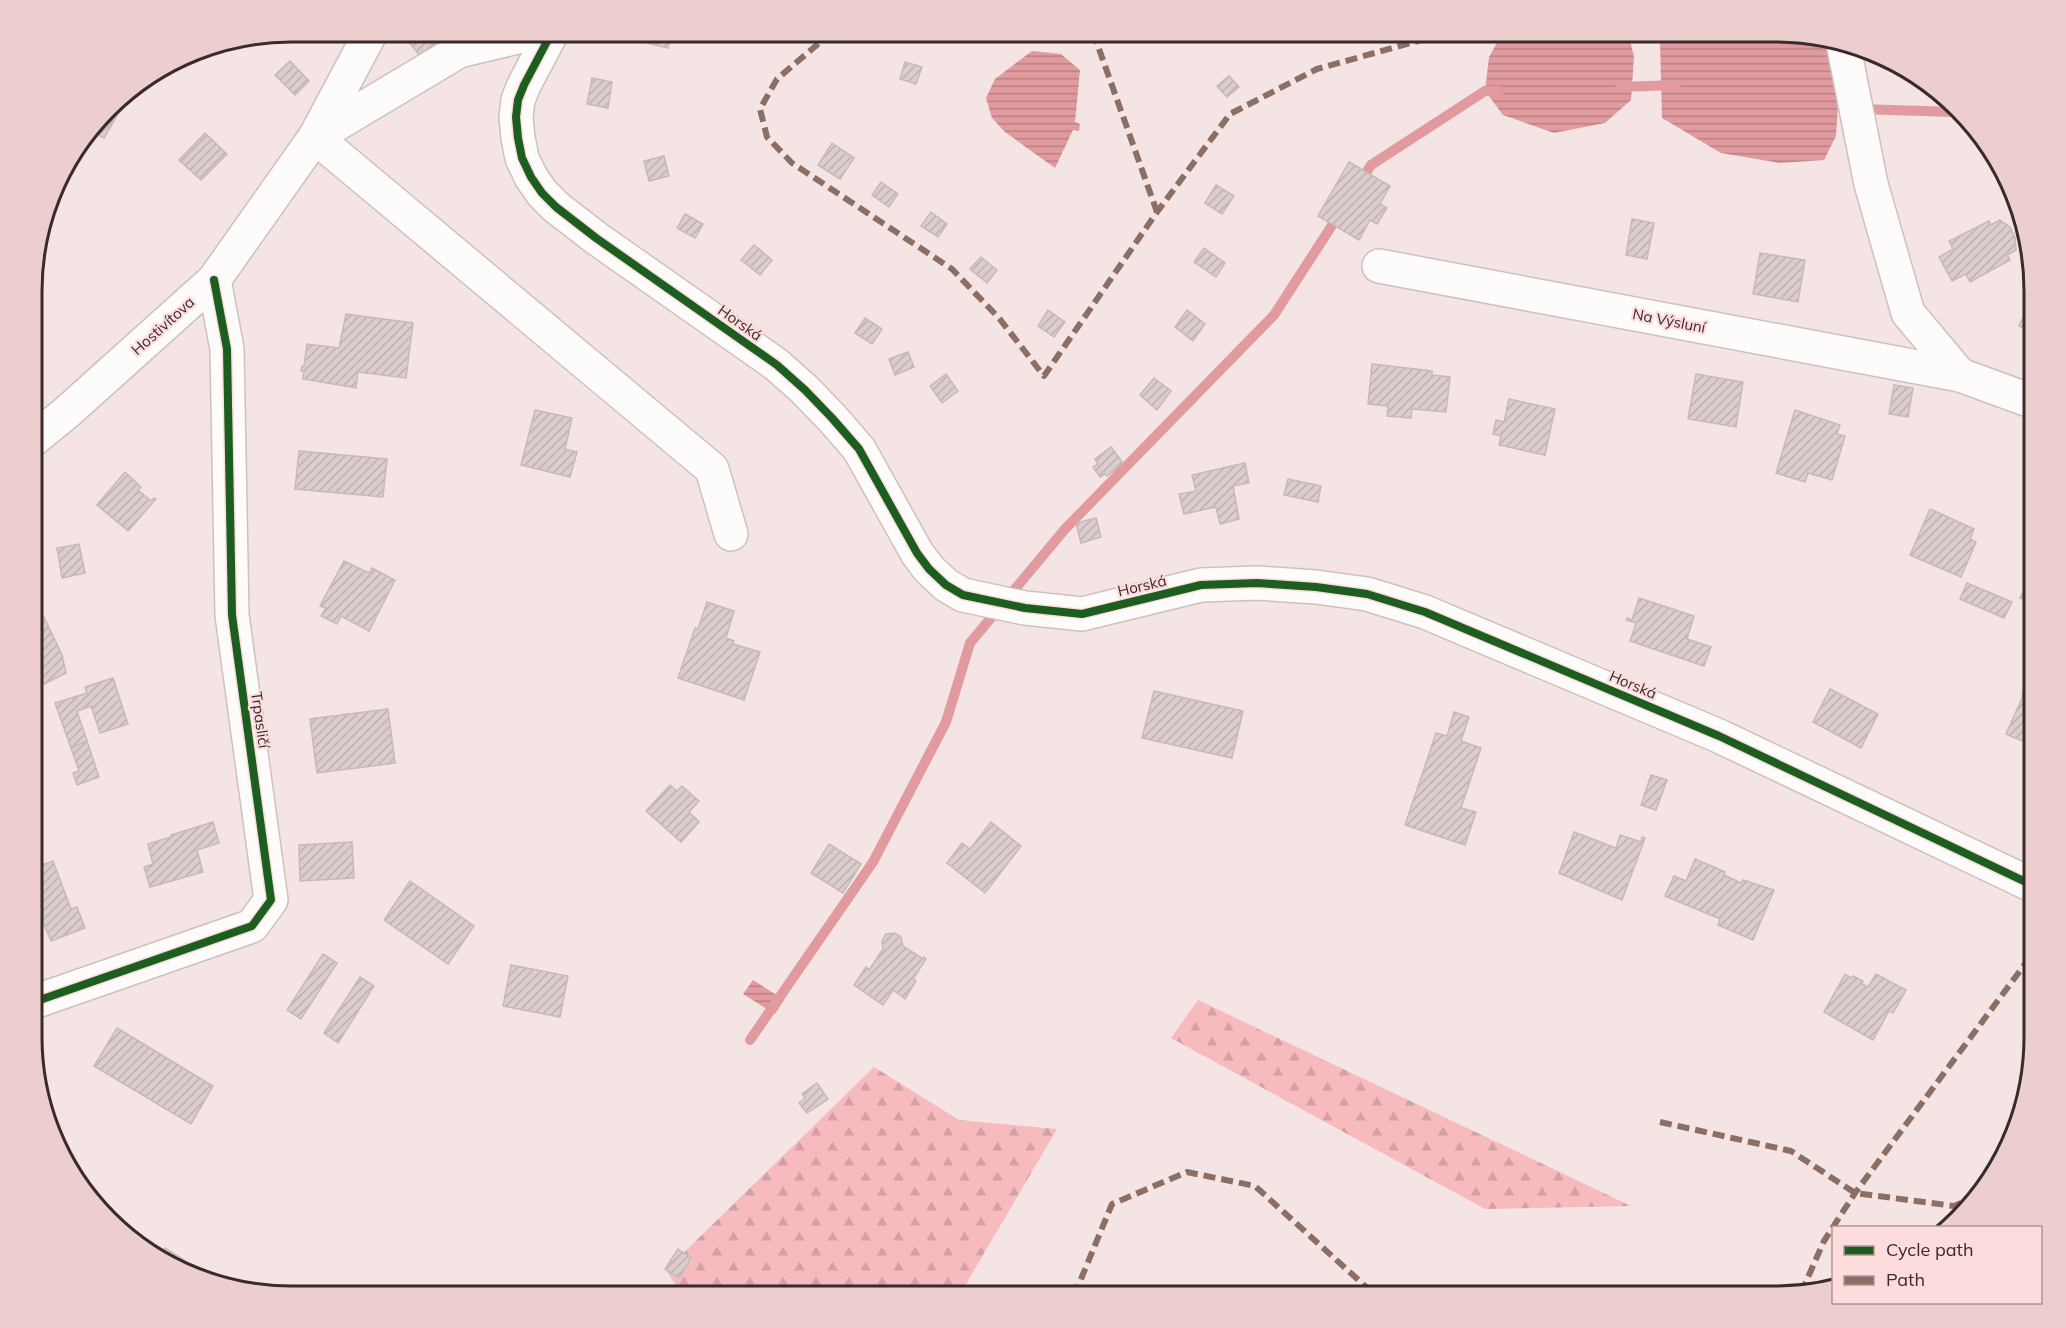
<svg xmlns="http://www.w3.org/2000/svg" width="2066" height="1328" font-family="Mulish,sans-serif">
<defs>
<pattern id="forest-firs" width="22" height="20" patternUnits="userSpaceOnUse" patternTransform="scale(1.5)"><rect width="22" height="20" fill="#f7babe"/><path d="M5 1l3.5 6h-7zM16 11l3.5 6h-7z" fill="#d4a0a3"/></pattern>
<pattern id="water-rules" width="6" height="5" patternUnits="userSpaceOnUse" patternTransform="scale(1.5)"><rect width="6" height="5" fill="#e19b9f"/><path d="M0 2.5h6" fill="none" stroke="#b77f82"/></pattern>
<pattern id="building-hatch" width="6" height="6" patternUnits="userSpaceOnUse" patternTransform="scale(1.5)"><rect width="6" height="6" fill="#dccdcd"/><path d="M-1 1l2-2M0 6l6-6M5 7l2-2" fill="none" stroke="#beb0b0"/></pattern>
</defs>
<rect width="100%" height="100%" fill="#f5e4e4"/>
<g fill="url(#forest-firs)">
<path d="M1198,1000L1631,1206L1485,1209L1171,1038Z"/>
<path d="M874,1067L959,1120L1057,1129L959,1296H683L666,1270Z"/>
</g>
<g fill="url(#water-rules)">
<path d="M1503,32H1628L1634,57L1631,100L1605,123L1554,133L1503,115L1485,91L1489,57Z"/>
<path d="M1673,32H1776L1827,40L1838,105L1836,136L1824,160L1780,163L1721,153L1662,118L1660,41L1666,34Z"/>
<path d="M1032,51L1061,54L1080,70L1075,122L1080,124L1079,131L1073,130L1055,168L1005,132L992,118L986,98L995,79Z"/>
<path d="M753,980L784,1000L775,1014L743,994Z"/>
</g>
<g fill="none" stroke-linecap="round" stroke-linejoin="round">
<g stroke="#e19b9f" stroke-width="10">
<path d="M1620,87L1676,85"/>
<path d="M1860,109L1954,112"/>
<path d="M1360,182L1371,165L1485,91H1499"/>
<path d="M750,1040L873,862L946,722L970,643L1065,529L1274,315L1340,213"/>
</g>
</g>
<g fill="url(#building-hatch)" stroke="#c7b9b9" stroke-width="1.5">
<path d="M401,32H454L457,36L424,61Z"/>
<path d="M650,32H672L668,48L647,43Z"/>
<path d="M918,32H936L925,40Z"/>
<path d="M290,61L309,81L295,95L275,75Z"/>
<path d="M905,62L922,67L916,84L900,79Z"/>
<path d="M1229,76L1239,87L1227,97L1217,86Z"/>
<path d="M592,78L612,82L608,108L587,104Z"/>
<path d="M133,88L104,138L92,132L120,96Z"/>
<path d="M205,133L227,154L201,180L179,160Z"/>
<path d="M832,143L854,158L840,179L818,165Z"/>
<path d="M664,156L669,176L649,181L644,161Z"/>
<path d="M1349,162L1390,186L1380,204L1387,208L1377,224L1370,220L1359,240L1318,216Z"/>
<path d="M881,182L898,194L889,207L872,195Z"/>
<path d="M1216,185L1234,196L1222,214L1205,203Z"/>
<path d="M931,212L947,224L938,237L921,226Z"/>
<path d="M685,214L703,224L695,238L677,228Z"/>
<path d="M1632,219L1654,223L1647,259L1626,255Z"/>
<path d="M2000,220L2010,227L2015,237L2016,250L2007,255L2010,260L1970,282L1966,274L1952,281L1939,257L1953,249L1949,241L1989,221L1991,225Z"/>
<path d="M754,245L772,260L760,275L741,260Z"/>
<path d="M1204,248L1225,263L1216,277L1194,262Z"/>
<path d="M1760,253L1805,260L1798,302L1753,294Z"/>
<path d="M981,257L997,270L987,283L970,269Z"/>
<path d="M2034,294V333L2019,326Z"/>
<path d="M1048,310L1065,322L1054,337L1038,326Z"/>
<path d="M1187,310L1205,324L1193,341L1175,327Z"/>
<path d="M346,314L413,323L406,378L358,372L356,388L303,379L304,371H301L302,366H304L307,344L339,348Z"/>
<path d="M865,318L882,329L872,344L855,333Z"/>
<path d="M908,352L914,367L895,375L889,359Z"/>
<path d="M1372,364L1432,371V375L1450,377L1446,412L1412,409L1411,418L1387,416L1388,406L1368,404Z"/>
<path d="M946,374L958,391L942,403L930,386Z"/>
<path d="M1696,374L1743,382L1736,427L1688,419Z"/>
<path d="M1154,378L1171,391L1157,410L1140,395Z"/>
<path d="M1894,385L1913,388L1908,417L1889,414Z"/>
<path d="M1509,399L1555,409L1545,455L1499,445L1501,436L1493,434L1496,420L1504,422Z"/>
<path d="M535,410L572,418L565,449L577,452L570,477L521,465Z"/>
<path d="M1795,410L1840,425L1837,434L1845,436L1832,480L1808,473L1805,482L1776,473Z"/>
<path d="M1111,447L1123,463L1107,476L1105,474L1100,477L1093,467L1098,464L1095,459Z"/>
<path d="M299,451L387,459L383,497L295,489Z"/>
<path d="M1245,463L1249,483L1233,486L1239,519L1220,524L1216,507L1184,514L1179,494L1196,491L1192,475Z"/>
<path d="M125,472L141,487L138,490L151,501L154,498L156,499L128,531L97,505Z"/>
<path d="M1288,479L1321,486L1318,502L1284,495Z"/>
<path d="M1930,509L1974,529L1970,539L1976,542L1961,577L1910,555Z"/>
<path d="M1096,518L1101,537L1081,543L1076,523Z"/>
<path d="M79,544L85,573L62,578L57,548Z"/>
<path d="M344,561L369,573L372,568L395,580L369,631L341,616L337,624L321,616L326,608L320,606Z"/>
<path d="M2034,568V604L2020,598Z"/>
<path d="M1967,583L2012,602L2004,618L1960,599Z"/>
<path d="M1639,598L1694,616L1687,639L1711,647L1704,666L1630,641L1636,623L1626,620L1627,618L1632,620Z"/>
<path d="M707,602L734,611L726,638L734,641L733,644L760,652L744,700L678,678L695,628L698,629Z"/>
<path d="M44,617L62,655L66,673L34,689V622Z"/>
<path d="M113,678L128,724L100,733L91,706L77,711L87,741L71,748L55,703L87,693L85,687Z"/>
<path d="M2031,686L2034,687V746L2006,734L2022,698L2023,689Z"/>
<path d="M1830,689L1878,714L1861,748L1813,722Z"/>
<path d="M1154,691L1243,711L1232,758L1142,738Z"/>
<path d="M388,709L395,763L317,773L310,719Z"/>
<path d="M1454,712L1469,717L1461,741L1481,748L1461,808L1476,812L1465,845L1405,825L1436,733L1447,736Z"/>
<path d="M87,741L99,777L77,785L73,773L79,771L71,748Z"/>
<path d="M1651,775L1667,780L1656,810L1641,805Z"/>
<path d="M670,785L677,791L682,786L699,801L689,812L699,822L681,842L646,811Z"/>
<path d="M213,822L219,843L197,850L203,872L150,887L144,867L153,864L148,844L171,837V835Z"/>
<path d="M991,822L1021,846L985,893L947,863L962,843L970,849Z"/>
<path d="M1574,832L1616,848L1620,835L1641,842L1642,837L1645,838L1622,900L1559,873Z"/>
<path d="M352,842L354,878L300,881L299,845Z"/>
<path d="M829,844L861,864L843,893L811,873Z"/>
<path d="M1695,859L1725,872L1724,875L1741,883L1743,880L1774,890L1753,940L1718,925L1720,919L1665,896L1674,876L1686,881Z"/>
<path d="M53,861L71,909L77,907L85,928L51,941L43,922L34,925V868Z"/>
<path d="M410,881L474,926L448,964L384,920Z"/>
<path d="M895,933L901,937L903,946L923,959L924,957L926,959L913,979L916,981L905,999L893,990L883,1005L854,985L866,967L869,970L883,949L882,941L886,934Z"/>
<path d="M323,954L337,963L301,1019L287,1010Z"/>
<path d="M511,965L568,976L560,1017L503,1006Z"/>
<path d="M1845,974L1851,978L1853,976L1863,981L1862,984L1868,987L1876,974L1906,990L1893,1013L1889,1011L1873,1040L1824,1012Z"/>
<path d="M360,977L374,986L338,1043L324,1033Z"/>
<path d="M117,1028L213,1086L191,1124L94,1066Z"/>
<path d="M817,1083L828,1099L807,1113L799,1103L805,1098L802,1094Z"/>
<path d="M145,1241L163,1251L165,1248L184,1260L179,1269L146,1253L142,1247Z"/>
<path d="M678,1249L691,1258L679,1278L665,1269Z"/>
</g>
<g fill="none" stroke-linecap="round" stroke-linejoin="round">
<defs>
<g id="minor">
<path d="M371,32L315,137L712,469L731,534"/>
<path d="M552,32L524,85L518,100L516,117L518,138L522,158L531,177L542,193L556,207L596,238L777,365L805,390L832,418L859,449L917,553L929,569L946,585L963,595L1025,608L1082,614L1201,585L1257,583L1316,587L1367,594L1425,612L1719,736L2034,886"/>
<path d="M1843,43L1871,184L1908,313L1960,375"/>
<path d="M1379,266L1960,375L2034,402"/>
<path d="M34,439L66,413L214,280L315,137L459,51L539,32"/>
<path d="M34,1002L252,926L271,900L232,615L227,349L214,280"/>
</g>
</defs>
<use href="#minor" stroke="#cfc0c0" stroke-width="36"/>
<use href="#minor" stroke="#fefbfb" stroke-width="33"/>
<g stroke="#8d6e63" stroke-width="6" stroke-dasharray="12 6" stroke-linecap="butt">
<path d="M832,32L777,79L760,109L767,137L792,163L952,269L999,318L1044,376L1157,212L1230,114L1317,69L1450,32"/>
<path d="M1093,32L1157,212"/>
<path d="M1660,1122L1791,1151L1855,1193L1954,1206L1973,1198"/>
<path d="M1801,1293L1824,1241L1855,1193L2034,952"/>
<path d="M1074,1296L1112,1204L1187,1172L1255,1186L1376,1296"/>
</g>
<defs>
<g id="cycleway">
<path d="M552,32L524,85L518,100L516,117L518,138L522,158L531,177L542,193L556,207L596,238L777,365L805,390L832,418L859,449L917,553L929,569L946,585L963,595L1025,608L1082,614L1201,585L1257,583L1316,587L1367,594L1425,612L1719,736L2034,886"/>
<path d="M34,1002L252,926L271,900L232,615L227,349L214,280"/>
</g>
</defs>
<use href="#cycleway" stroke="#fddcdd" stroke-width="11"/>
<use href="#cycleway" stroke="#1b5e20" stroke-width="8"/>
</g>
<g text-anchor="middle" stroke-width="4.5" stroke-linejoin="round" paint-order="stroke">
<g font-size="15" fill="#392a2b" stroke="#fddcdd">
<text transform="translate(1669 321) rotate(11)" y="5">Na Výsluní</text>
<text transform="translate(740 323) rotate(35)" y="5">Horská</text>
<text transform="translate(163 326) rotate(-42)" y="5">Hostivítova</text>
<text transform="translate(1142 586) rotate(-13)" y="5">Horská</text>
<text transform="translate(1633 685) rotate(23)" y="5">Horská</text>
<text transform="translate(260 720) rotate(82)" y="5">Trpasličí</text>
</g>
</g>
<path d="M0 0H2066V1328H0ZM291 42H1775A249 249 0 0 1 2024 291V1037A249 249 0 0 1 1775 1286H291A249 249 0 0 1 42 1037V291A249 249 0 0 1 291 42Z" fill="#edcecf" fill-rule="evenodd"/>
<path fill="none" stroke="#392a2b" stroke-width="3" d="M291 42H1775A249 249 0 0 1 2024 291V1037A249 249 0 0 1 1775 1286H291A249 249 0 0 1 42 1037V291A249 249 0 0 1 291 42Z"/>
<rect x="1832" y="1226" width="210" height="78" fill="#fddcdd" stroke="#af9596" stroke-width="1.5"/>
<rect x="1844" y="1246" width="30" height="9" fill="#1b5e20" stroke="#af9596" stroke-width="1.5"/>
<text x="1886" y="1256" font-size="18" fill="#392a2b">Cycle path</text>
<rect x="1844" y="1276" width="30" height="9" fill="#8d6e63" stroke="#af9596" stroke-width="1.5"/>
<text x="1886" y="1286" font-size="18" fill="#392a2b">Path</text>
</svg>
